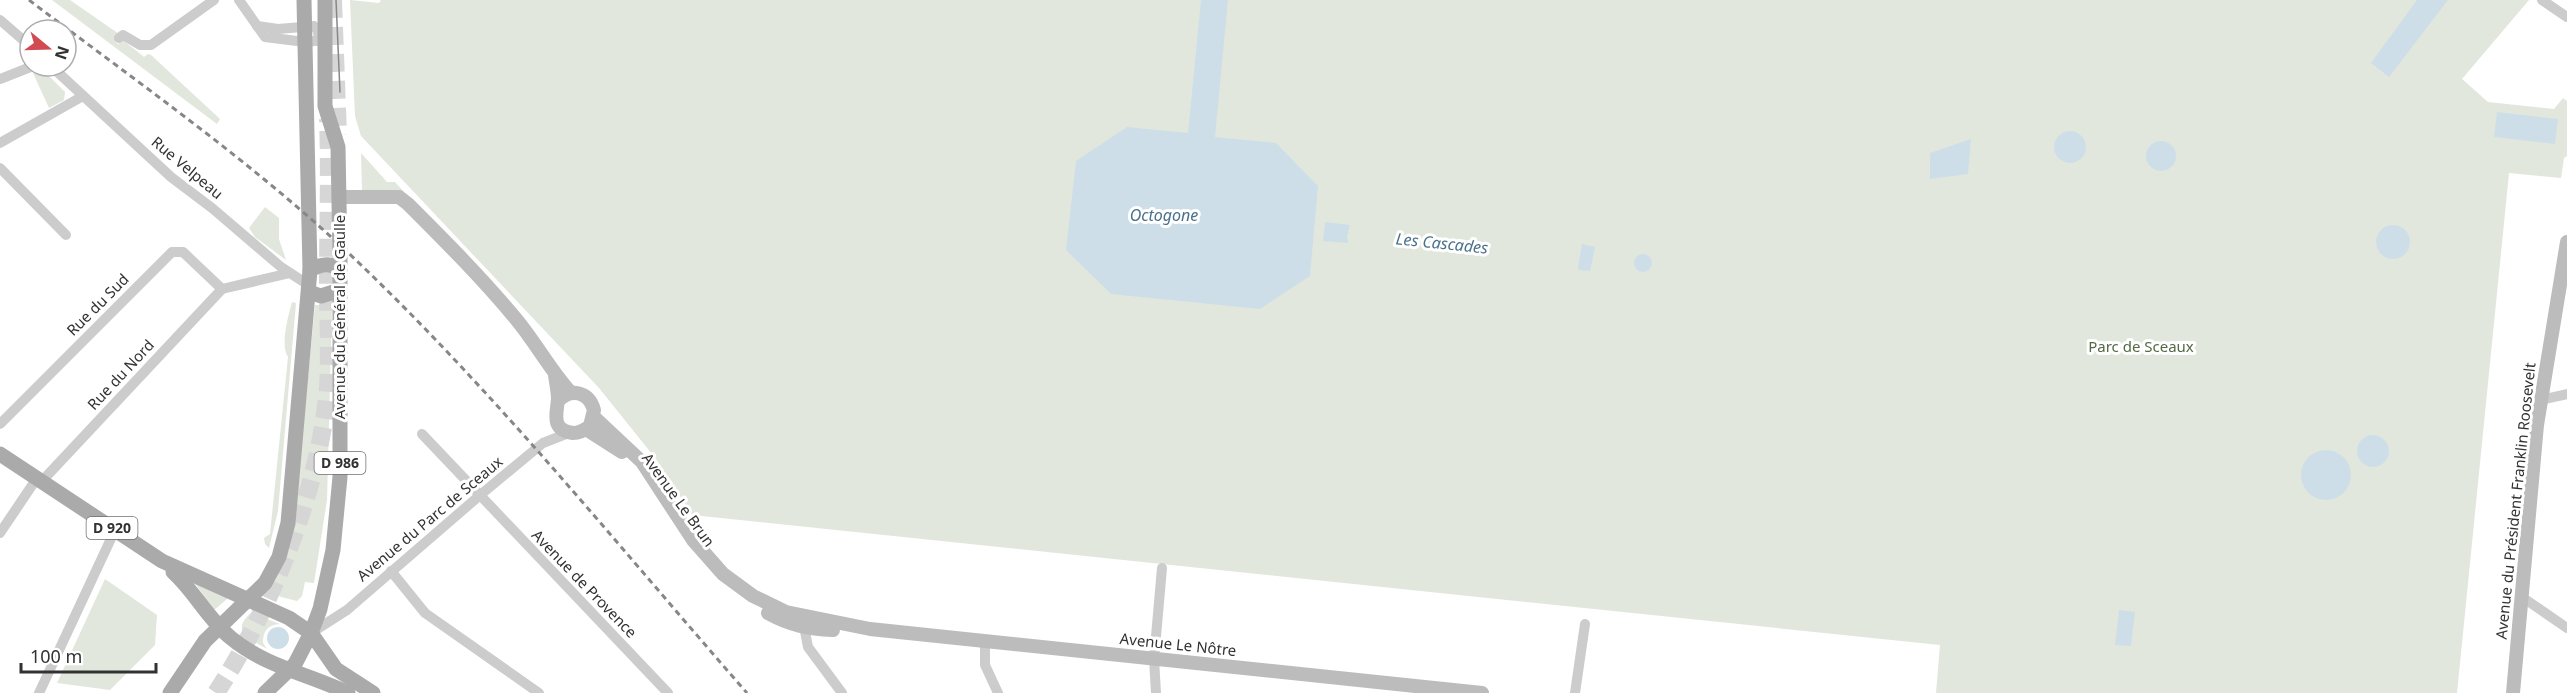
<svg xmlns="http://www.w3.org/2000/svg" width="2567" height="693" font-family="'Noto Sans',sans-serif">
<rect width="100%" height="100%" fill="#fff"/>
<g fill="#e1e7dc">
<path d="M52,0H70L119,34L115,41L118,44L124,41L144,57L148,54L151,55L220,119L217,124Z"/>
<path d="M350,0L379,3L381,0H2529L2462,79L2488,102L2554,109L2563,98L2567,101V156L2564,158L2561,178L2509,173L2457,693H1936L1940,645L692,515L656,459L599,388L361,136L355,116Z"/>
<path d="M33,73L49,76L65,92L64,100L49,108Z"/>
<path d="M361,153L387,182H395L404,192L362,191Z"/>
<path d="M265,207L279,218V239L286,260L255,237L249,228Z"/>
<path d="M292,302L296,303L278,511L269,548L265,544L264,538L270,534L288,357C280,345 288,317 292,302Z"/>
<path d="M315,305H332L327,500L314,583L305,582L302,596L297,601L281,597L270,590L283,565L293,532Z"/>
<path d="M105,579L157,615L155,645L110,690L57,683Z"/>
<path d="M192,579L233,594L214,610Z"/>
<path d="M251,613L280,624C267,625 263,631 263,643L267,649C251,640 229,632 251,613Z"/>
</g>
<g fill="#cedee8">
<path d="M1201,0H1228L1215,137L1276,143L1318,186L1310,276L1260,309L1111,294L1066,250L1076,161L1127,127L1188,133Z"/>
<path d="M2417,0H2448L2389,77L2371,63Z"/>
<path d="M2497,112L2558,119L2555,144L2494,137Z"/>
<circle cx="2070" cy="147" r="16"/>
<path d="M1971,139L1968,174L1930,179V153Z"/>
<circle cx="2161" cy="156" r="15"/>
<path d="M1325,222L1350,225L1347,237L1348,243L1323,241Z"/>
<circle cx="2393" cy="242" r="17"/>
<path d="M1582,244L1595,247L1590,271L1579,270L1578,267Z"/>
<circle cx="1643" cy="263" r="9"/>
<circle cx="2373" cy="451" r="16"/>
<circle cx="2326" cy="475" r="25"/>
<path d="M2119,610L2135,612L2131,646L2115,645Z"/>
<circle cx="278" cy="638" r="11"/>
</g>
<g fill="none" stroke-linecap="round" stroke-linejoin="round">
<g stroke="#d6d6d6" stroke-width="18" stroke-dasharray="18 9" stroke-linecap="butt">
<path d="M333,0L338,135"/>
<path d="M216,693C271,609 320,489 328,387C330,353 328,317 328,283C328,228 330,174 328,119"/>
</g>
<g stroke="#ccc" stroke-width="10">
<path d="M239,0L265,37L305,42L324,40L327,37"/>
<path d="M2542,0L2567,17"/>
<path d="M0,20L30,46"/>
<path d="M257,26L278,29L314,26L318,31L319,41"/>
<path d="M119,38L123,35L140,45H151L214,0"/>
<path d="M51,66L171,177L212,208L281,267L310,286"/>
<path d="M0,79L33,66"/>
<path d="M0,143L83,96"/>
<path d="M0,168L66,235"/>
<path d="M222,289L290,273"/>
<path d="M2541,400L2567,394"/>
<path d="M0,424L172,252H183L222,289"/>
<path d="M422,434L668,693"/>
<path d="M42,481L222,289"/>
<path d="M0,533L37,478"/>
<path d="M391,571L425,613L539,693"/>
<path d="M2522,597L2567,628"/>
<path d="M803,621L808,647L842,693"/>
<path d="M311,633L347,610L479,496L543,443L571,432"/>
<path d="M985,641V665L998,693"/>
<path d="M39,693L115,530"/>
<path d="M1156,693L1154,659L1162,568"/>
<path d="M1575,693L1585,624"/>
</g>
<g stroke="#bcbcbc" stroke-width="14">
<path d="M339,197H399L408,204C445,241 482,278 516,319C536,343 550,370 571,393"/>
<path d="M555,375C556,383 558,392 558,399C557,413 550,430 573,433C580,433 585,430 590,426L594,410C589,392 571,387 558,401"/>
<path d="M594,417L642,462L693,540L723,574L753,596L786,612L870,629L1482,693"/>
<path d="M586,429L622,452"/>
<path d="M768,613C790,625 808,629 833,630"/>
<path d="M2513,693L2537,425L2567,242"/>
</g>
<g stroke="#aaa" stroke-width="15">
<path d="M310,270C321,264 331,262 340,270"/>
<path d="M309,292L321,296L340,290"/>
<path d="M0,454L162,561L289,618L311,633L336,669L373,693"/>
<path d="M173,572C195,592 208,619 231,638C266,667 309,674 348,693"/>
<path d="M170,693L205,641L265,583L279,557L288,523L310,270L304,0"/>
<path d="M265,693L295,664L311,633L320,609L333,550L340,477V257L338,147L325,106V0"/>
</g>
<path stroke="#878787" stroke-width="1.5" d="M336,0L340,92"/>
<path stroke="#878787" stroke-width="3" stroke-dasharray="6 4.5" stroke-linecap="butt" d="M29,0C141,85 258,166 359,263C499,397 620,548 747,693"/>
</g>
<g text-anchor="middle" stroke-width="6" stroke-linejoin="round" paint-order="stroke">
<g fill="#fff" stroke="#707070" stroke-width="1.5">
<rect x="314.5" y="452" width="51" height="22" rx="4.5"/>
<rect x="86.5" y="517" width="51" height="22" rx="4.5"/>
</g>
<g font-size="14" font-weight="bold" fill="#323232">
<text x="340" y="468">D 986</text>
<text x="112" y="533">D 920</text>
</g>
<g font-size="15" fill="#323232" stroke="#fff">
<text transform="translate(187 168) rotate(40)" y="5">Rue Velpeau</text>
<text transform="translate(98 305) rotate(-45)" y="5">Rue du Sud</text>
<text transform="translate(340 317) rotate(-90)" y="5">Avenue du Général de Gaulle</text>
<text transform="translate(121 375) rotate(-47)" y="5">Rue du Nord</text>
<text transform="translate(678 500) rotate(54)" y="5">Avenue Le Brun</text>
<text transform="translate(2516 501) rotate(-84)" y="5">Avenue du Président Franklin Roosevelt</text>
<text transform="translate(430 519) rotate(-40)" y="5">Avenue du Parc de Sceaux</text>
<text transform="translate(584 584) rotate(46)" y="5">Avenue de Provence</text>
<text transform="translate(1178 645) rotate(6)" y="5">Avenue Le Nôtre</text>
</g>
<g font-size="15" fill="#556944" stroke="#fff">
<text x="2141" y="352">Parc de Sceaux</text>
</g>
<g font-size="16" font-style="italic" fill="#48718b" stroke="#fff">
<text x="1164" y="221">Octogone</text>
<text transform="translate(1442 243) rotate(6)" y="6">Les Cascades</text>
</g>
</g>
<g transform="translate(48 48) rotate(109)"><circle r="28" fill="#ffffff" stroke="#adadad" stroke-width="1.5"/>
<path d="M0-4.5L10 22L0 15L-10 22Z" fill="#d24b53"/>
<text y="-9" font-size="16" font-weight="bold" text-anchor="middle" fill="#323232">N</text>
</g>
<path d="M21 663v9h135v-9" fill="none" stroke="#323232" stroke-width="3"/>
<text x="30" y="663" font-size="18" fill="#323232" stroke="#ffffff" stroke-width="4.5" paint-order="stroke">100 m</text>
</svg>
